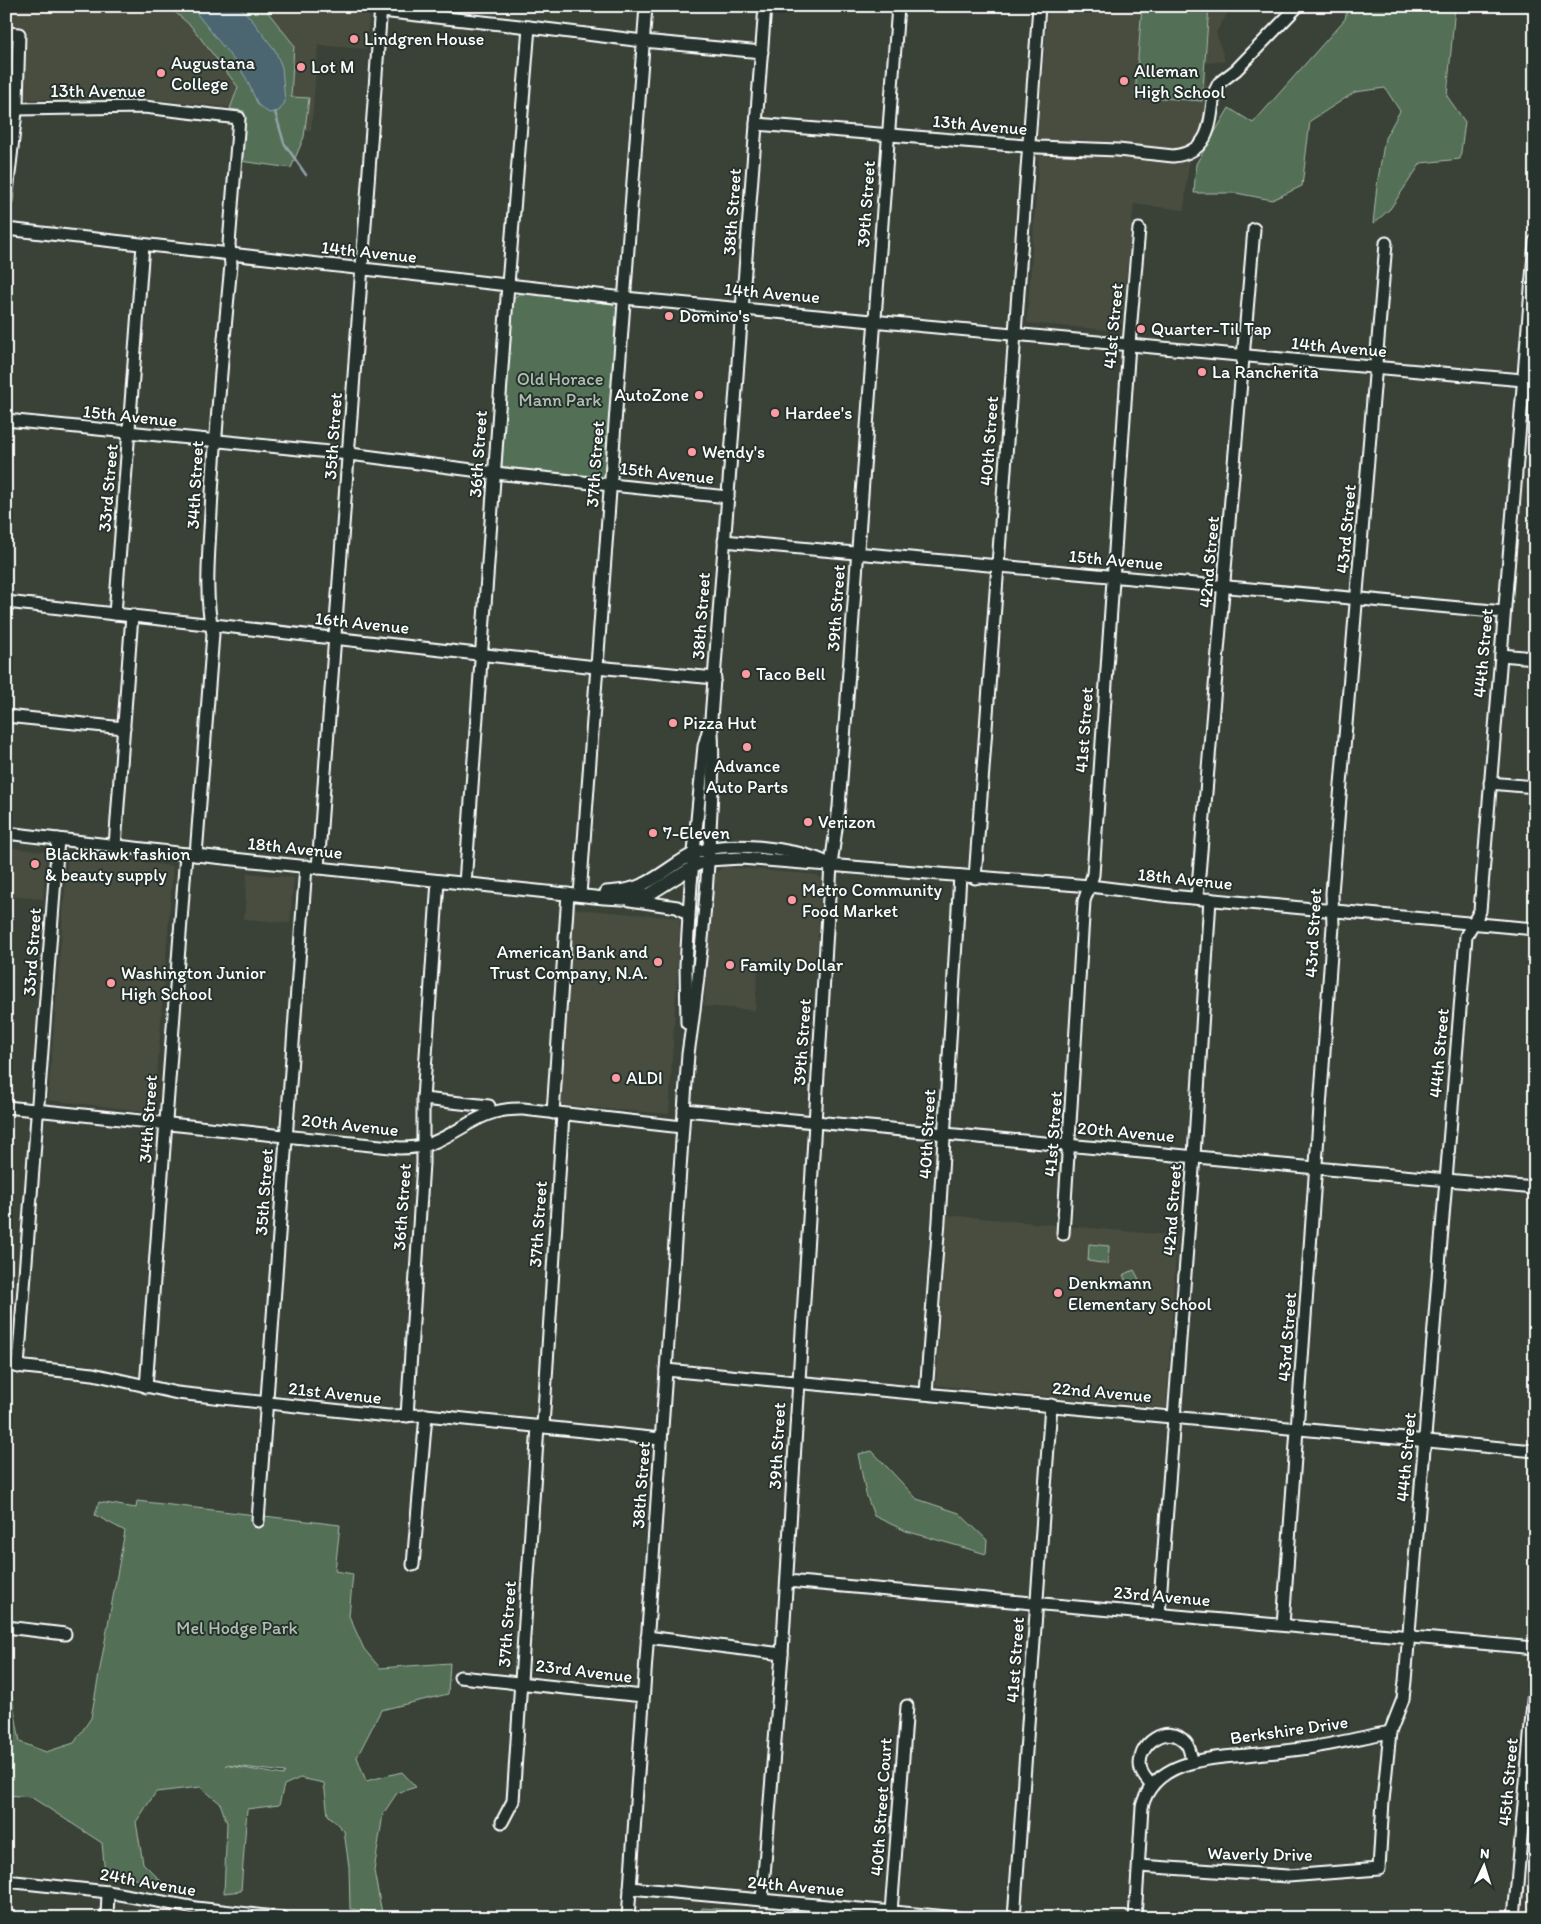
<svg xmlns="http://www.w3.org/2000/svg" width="1541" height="1924" font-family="Itim,sans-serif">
<rect width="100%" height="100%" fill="#3a4238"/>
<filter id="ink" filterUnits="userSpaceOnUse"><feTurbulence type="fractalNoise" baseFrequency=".02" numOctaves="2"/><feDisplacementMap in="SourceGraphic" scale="10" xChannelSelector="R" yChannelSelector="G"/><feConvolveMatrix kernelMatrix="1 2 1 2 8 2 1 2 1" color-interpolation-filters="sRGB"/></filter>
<g filter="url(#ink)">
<g fill="#484d40">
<path d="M6,6H370L366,49L318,45L311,131H298L295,163L241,158L246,109L132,97L9,100L6,131Z"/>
<path d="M1048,6H1232L1216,32L1225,61L1205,63L1208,99L1205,126L1195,141L1175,150L1079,140L1073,143L1037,142Z"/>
<path d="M1039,152L1099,153L1189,160L1184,210L1134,204L1120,331L1027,323Z"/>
<path d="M6,847L46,852L43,899L6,896Z"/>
<path d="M68,854L173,866L154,1112L48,1100Z"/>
<path d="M724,867L817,875L821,879L816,969L758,965L755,1010L704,1006L715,873Z"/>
<path d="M247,873L294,878L290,923L244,919Z"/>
<path d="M575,909L680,918L669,1114L563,1105L560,1099L571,914Z"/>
<path d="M947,1215L1177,1236L1166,1408L936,1385Z"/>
</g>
<g fill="#537057" stroke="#a9b8ab" fill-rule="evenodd">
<path d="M168,6H263L294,45L291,97L309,98L304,137L291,168L240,161L244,111L230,109L238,87L191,26Z"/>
<path d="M1142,6H1209L1202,101L1135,96Z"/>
<path d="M1348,6H1455L1447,96L1465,122L1460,159L1421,163L1390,209L1373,224L1377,185L1385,138L1400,111L1385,88L1355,92L1310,121L1302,186L1272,200L1236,193H1194L1196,164L1229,108L1253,123L1345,19Z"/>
<path d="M522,293L612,304L618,310L605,478L603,479L504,469L501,467L513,301L514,297Z"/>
<path d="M1089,1244L1109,1246L1108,1264L1088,1261Z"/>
<path d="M1134,1270L1141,1283L1130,1289L1123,1275Z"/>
<path d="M872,1451L917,1499L959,1513L987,1540L986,1554L906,1531L874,1516L866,1494L858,1454Z"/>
<path d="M137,1501L340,1525L335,1571L353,1574L349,1616L364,1649L380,1668L450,1663L448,1694L381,1710L357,1757L366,1781L402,1772L416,1787L397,1793L383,1814L374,1871L382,1913L350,1909L349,1867L344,1831L328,1815L324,1783L300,1778L284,1785L279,1805L247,1809L241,1891L224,1893L227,1823L220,1803L200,1787L156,1792L136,1822L143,1863L163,1883L105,1875L102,1843L31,1797L6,1795V1692L12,1697L20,1742L46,1752L74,1743L91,1718L125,1531L95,1515L99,1502L136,1508ZM226,1765L285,1772L283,1775Z"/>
<path d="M702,1908L754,1911V1918H700Z"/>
<path d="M772,1913L815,1918H773Z"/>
</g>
<path fill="#4c6671" stroke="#94a3aa" d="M196,6H236L242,9L252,20L275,50L282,67L285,102L279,111L269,113L258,105L246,78L237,64L197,14Z"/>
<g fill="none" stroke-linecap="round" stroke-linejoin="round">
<path stroke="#94a3aa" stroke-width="2.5" d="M275,112L284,143L306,175"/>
<defs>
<g id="minor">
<path d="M381,11L529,27L643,41L762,52"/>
<path d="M6,33L19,34L17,103L6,201"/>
<path d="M16,109L144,107L239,118L229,244L231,265C223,347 215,430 211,512C209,552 204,595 213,634L196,855"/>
<path d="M756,124L1038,147L1118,150L1173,156C1211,152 1210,123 1214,93L1219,83L1236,70L1298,6"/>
<path d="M6,229L624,298L1303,361L1535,381"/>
<path d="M6,420L350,454L495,473L728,497"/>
<path d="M724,541L1504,612"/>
<path d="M6,602L596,667L715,678"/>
<path d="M115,614L143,245"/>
<path d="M1501,655L1535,658"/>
<path d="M6,716L124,728"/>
<path d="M1490,783L1535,787"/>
<path d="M6,833L186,854L604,898L623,899L650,894L693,867L708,860L741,858L1090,886L1170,896L1535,929"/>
<path d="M115,846L132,615"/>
<path d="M318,868L381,6"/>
<path d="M975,878L1039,6"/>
<path d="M465,884L508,284L529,27"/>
<path d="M606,892C619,891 632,890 644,884C661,876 675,863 693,854C722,839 798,848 827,863"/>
<path d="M580,895L646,6"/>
<path d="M1197,898L1254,229"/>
<path d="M630,900L677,907L687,913L689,919"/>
<path d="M687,1023L686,965L691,884L704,746L709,728"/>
<path d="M423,1099L489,1106"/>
<path d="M6,1107L400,1148C411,1148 422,1147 432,1143C467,1129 480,1108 523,1109L682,1127"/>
<path d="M684,1110L1535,1188"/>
<path d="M553,1113L568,894"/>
<path d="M1063,1234L1084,901L1093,875L1129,344L1139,229"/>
<path d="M6,1365L93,1374L177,1393L388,1416L426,1415L661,1439"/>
<path d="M18,1367L58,839"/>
<path d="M666,1370L1535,1451"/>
<path d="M146,1387L186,854"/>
<path d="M926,1393L939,1221L960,876"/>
<path d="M407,1416L423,1163V1099L438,881"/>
<path d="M543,1426L563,1114"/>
<path d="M258,1521L306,866"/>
<path d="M413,1565L426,1415"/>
<path d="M787,1581L1535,1648"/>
<path d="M1159,1614L1194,1156L1210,899"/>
<path d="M1283,1625L1333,926L1332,893L1386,243"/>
<path d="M6,1627L65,1634"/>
<path d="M647,1637L782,1654"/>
<path d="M460,1677L643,1696"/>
<path d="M1152,1786C1148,1781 1143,1776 1141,1770C1134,1745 1169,1721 1186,1743C1190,1748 1191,1755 1192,1762"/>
<path d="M502,1822L513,1801L538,1426"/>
<path d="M1139,1866L1288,1876L1379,1869L1383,1801L1390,1732L1403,1699L1405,1681L1466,936L1480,911L1535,241"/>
<path d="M6,1881L108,1892L196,1908L283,1918"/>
<path d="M630,1888L959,1918"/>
<path d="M762,1900L782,1654L831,865L839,807L898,6"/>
<path d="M891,1912L907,1706"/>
<path d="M107,1918L108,1892"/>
<path d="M628,1918L688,1054C698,986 705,918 709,849C711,806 715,763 711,719L765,6"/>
<path d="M1014,1918L1051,1405"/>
<path d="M1135,1918L1142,1807C1153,1761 1208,1758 1247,1755C1267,1753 1287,1751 1308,1748C1335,1744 1363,1737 1390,1732"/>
<path d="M1514,1918L1535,1680"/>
</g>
</defs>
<use href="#minor" stroke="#fff" stroke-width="15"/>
<use href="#minor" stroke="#26332d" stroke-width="11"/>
</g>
</g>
<g fill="#ff9aa2" stroke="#26332d" stroke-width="2">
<circle cx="354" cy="39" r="5"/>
<circle cx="301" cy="67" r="5"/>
<circle cx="161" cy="73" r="5"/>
<circle cx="1124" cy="81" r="5"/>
<circle cx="669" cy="316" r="5"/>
<circle cx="1141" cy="329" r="5"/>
<circle cx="1202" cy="372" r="5"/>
<circle cx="699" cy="395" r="5"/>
<circle cx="775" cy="413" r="5"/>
<circle cx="692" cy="452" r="5"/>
<circle cx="746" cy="674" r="5"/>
<circle cx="673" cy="723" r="5"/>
<circle cx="747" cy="747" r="5"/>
<circle cx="808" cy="822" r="5"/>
<circle cx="653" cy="833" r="5"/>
<circle cx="35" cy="864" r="5"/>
<circle cx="792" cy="900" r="5"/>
<circle cx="658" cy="962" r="5"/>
<circle cx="730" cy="965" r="5"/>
<circle cx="111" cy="983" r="5"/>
<circle cx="616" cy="1078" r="5"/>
<circle cx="1058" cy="1293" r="5"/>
</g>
<g text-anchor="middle" stroke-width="4" stroke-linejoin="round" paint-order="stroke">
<g font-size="18" fill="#fff" stroke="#26332d" text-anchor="start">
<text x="364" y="45">Lindgren House</text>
<text x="171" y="69">Augustana<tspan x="171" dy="21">College</tspan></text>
<text x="311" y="73">Lot M</text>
<text x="1134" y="77">Alleman<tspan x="1134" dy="21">High School</tspan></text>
<text x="679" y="322">Domino's</text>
<text x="1151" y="335">Quarter-Til Tap</text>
<text x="1212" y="378">La Rancherita</text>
<text x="689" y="401" text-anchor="end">AutoZone</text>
<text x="785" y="419">Hardee's</text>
<text x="702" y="458">Wendy's</text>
<text x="756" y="680">Taco Bell</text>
<text x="683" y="729">Pizza Hut</text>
<text x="747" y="772" text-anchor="middle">Advance<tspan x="747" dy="21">Auto Parts</tspan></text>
<text x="818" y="828">Verizon</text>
<text x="663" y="839">7-Eleven</text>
<text x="45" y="860">Blackhawk fashion<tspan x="45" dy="21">&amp; beauty supply</tspan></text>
<text x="802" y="896">Metro Community<tspan x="802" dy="21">Food Market</tspan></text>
<text x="648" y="958" text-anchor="end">American Bank and<tspan x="648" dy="21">Trust Company, N.A.</tspan></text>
<text x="740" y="971">Family Dollar</text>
<text x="121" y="979">Washington Junior<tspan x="121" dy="21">High School</tspan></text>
<text x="626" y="1084">ALDI</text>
<text x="1068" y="1289">Denkmann<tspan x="1068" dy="21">Elementary School</tspan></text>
</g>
<g font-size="18" fill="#fff" stroke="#26332d">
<text x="98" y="97">13th Avenue</text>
<text transform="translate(980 125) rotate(5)" y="6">13th Avenue</text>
<text transform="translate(866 204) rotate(-86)" y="6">39th Street</text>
<text transform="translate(732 212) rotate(-86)" y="6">38th Street</text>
<text transform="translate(369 252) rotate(6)" y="6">14th Avenue</text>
<text transform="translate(772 293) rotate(5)" y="6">14th Avenue</text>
<text transform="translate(1113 326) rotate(-85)" y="6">41st Street</text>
<text transform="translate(1339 347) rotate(5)" y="6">14th Avenue</text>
<text transform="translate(130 416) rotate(6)" y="6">15th Avenue</text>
<text transform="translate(333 436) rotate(-86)" y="6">35th Street</text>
<text transform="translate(989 441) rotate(-86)" y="6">40th Street</text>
<text transform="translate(478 454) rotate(-86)" y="6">36th Street</text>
<text transform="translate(595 464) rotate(-86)" y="6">37th Street</text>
<text transform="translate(667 473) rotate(6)" y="6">15th Avenue</text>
<text transform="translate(195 485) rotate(-87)" y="6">34th Street</text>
<text transform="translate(108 488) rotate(-85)" y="6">33rd Street</text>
<text transform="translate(1346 529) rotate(-85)" y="6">43rd Street</text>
<text transform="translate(1116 560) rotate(5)" y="6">15th Avenue</text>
<text transform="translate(1209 562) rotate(-85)" y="6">42nd Street</text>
<text transform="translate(836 608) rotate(-86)" y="6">39th Street</text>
<text transform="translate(701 616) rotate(-86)" y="6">38th Street</text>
<text transform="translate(362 623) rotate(6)" y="6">16th Avenue</text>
<text transform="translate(1483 653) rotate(-85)" y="6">44th Street</text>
<text transform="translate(1084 730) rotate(-86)" y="6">41st Street</text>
<text transform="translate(295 848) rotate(6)" y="6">18th Avenue</text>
<text transform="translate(1185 879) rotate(6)" y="6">18th Avenue</text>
<text transform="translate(1313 933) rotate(-87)" y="6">43rd Street</text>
<text transform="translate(32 952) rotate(-86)" y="6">33rd Street</text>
<text transform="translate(802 1042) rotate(-86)" y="6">39th Street</text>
<text transform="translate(1439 1053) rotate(-85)" y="6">44th Street</text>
<text transform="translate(148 1119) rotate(-86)" y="6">34th Street</text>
<text transform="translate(350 1125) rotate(6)" y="6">20th Avenue</text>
<text transform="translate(1126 1132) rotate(5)" y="6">20th Avenue</text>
<text transform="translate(927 1134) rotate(-87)" y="6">40th Street</text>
<text transform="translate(1053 1134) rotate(-86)" y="6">41st Street</text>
<text transform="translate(264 1192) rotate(-86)" y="6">35th Street</text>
<text transform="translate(402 1207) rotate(-86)" y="6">36th Street</text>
<text transform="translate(1172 1210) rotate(-86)" y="6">42nd Street</text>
<text transform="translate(538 1224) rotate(-86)" y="6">37th Street</text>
<text transform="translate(1287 1337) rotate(-86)" y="6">43rd Street</text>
<text transform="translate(1102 1392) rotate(5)" y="6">22nd Avenue</text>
<text transform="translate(335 1393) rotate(6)" y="6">21st Avenue</text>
<text transform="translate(777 1446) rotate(-87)" y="6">39th Street</text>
<text transform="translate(1406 1457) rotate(-85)" y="6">44th Street</text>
<text transform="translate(641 1485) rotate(-86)" y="6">38th Street</text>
<text transform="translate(1162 1596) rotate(5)" y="6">23rd Avenue</text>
<text transform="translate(507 1624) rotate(-86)" y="6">37th Street</text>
<text transform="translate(1015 1660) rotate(-86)" y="6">41st Street</text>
<text transform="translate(584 1671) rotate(7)" y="6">23rd Avenue</text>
<text transform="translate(1289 1730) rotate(-8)" y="6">Berkshire Drive</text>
<text transform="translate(1508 1782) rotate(-85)" y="6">45th Street</text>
<text transform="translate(881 1807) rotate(-86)" y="6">40th Street Court</text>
<text transform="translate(1260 1854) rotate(1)" y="6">Waverly Drive</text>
<text transform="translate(148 1882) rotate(10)" y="6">24th Avenue</text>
<text transform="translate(796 1886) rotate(5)" y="6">24th Avenue</text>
</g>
<g font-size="18" fill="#b2bfb3" stroke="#26332d">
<text x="560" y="385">Old Horace<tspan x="560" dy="21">Mann Park</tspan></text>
<text x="237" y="1634">Mel Hodge Park</text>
</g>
</g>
<rect width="1541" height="1924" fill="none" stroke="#26332d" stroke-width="25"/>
<rect x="12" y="12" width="1516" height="1899" fill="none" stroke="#fff" stroke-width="2" filter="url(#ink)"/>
<g transform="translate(1484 1866) rotate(4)" stroke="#26332d" stroke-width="4" paint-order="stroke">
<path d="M0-4L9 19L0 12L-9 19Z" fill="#ffffff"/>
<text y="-8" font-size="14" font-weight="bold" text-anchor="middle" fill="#ffffff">N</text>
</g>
</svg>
